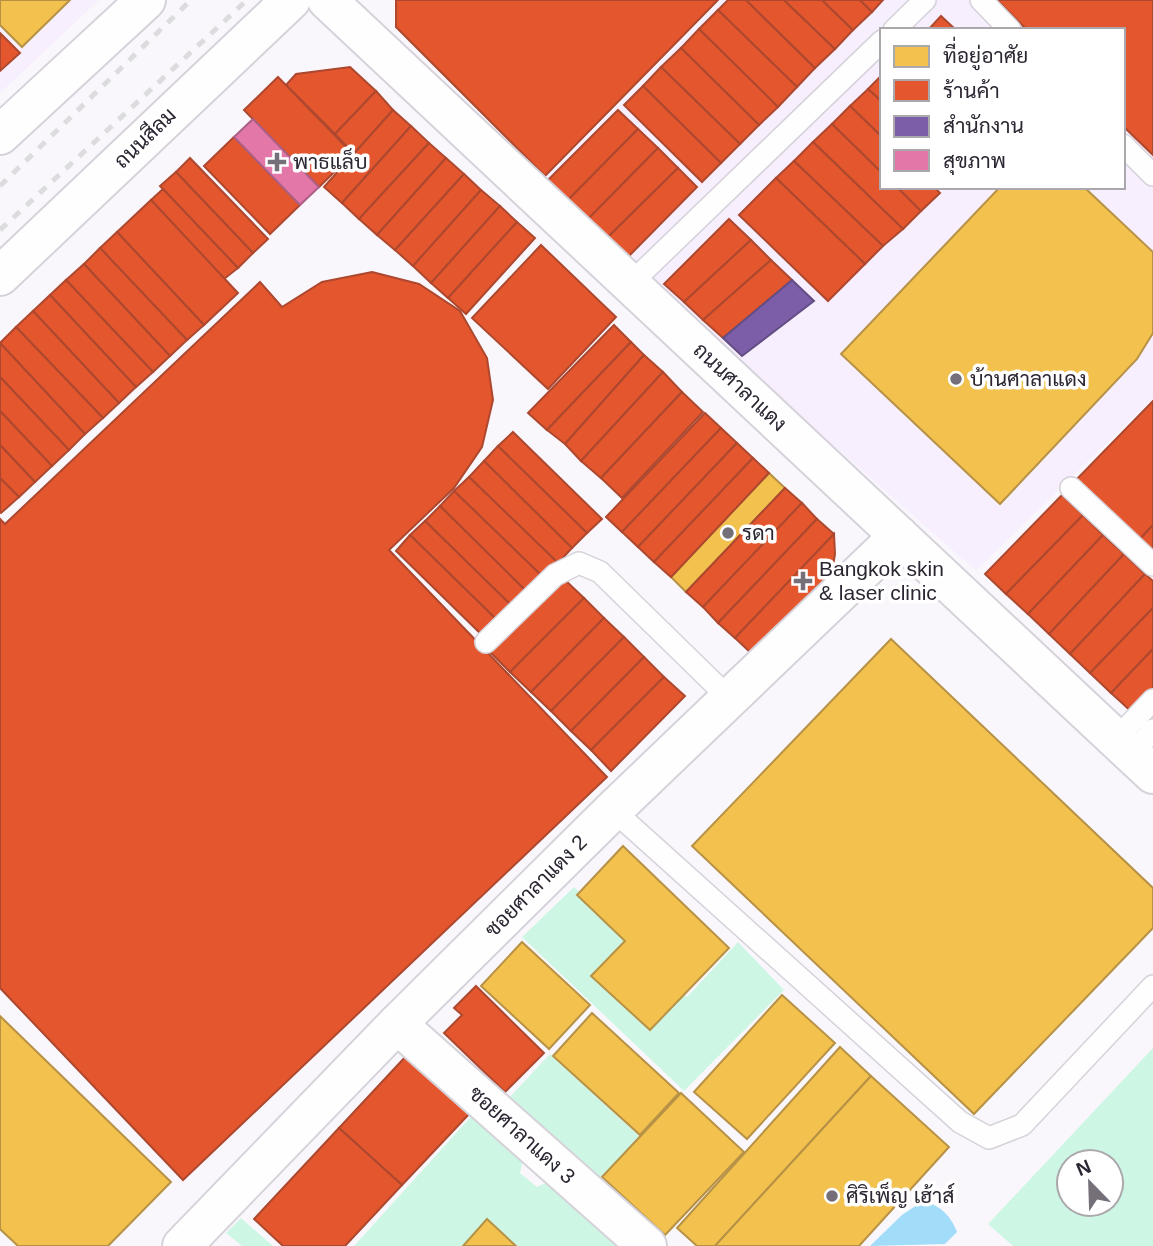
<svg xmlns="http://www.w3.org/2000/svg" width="1153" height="1246" font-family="Arial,Sarabun,sans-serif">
<rect width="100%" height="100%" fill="#faf7fc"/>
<g fill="#f7effd" fill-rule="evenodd">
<path d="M0,0H99L0,93Z"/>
<path d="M722,0H1153V398L976,571L740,363L545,179ZM882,30H1123V187H882Z"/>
</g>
<g fill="#cdf7e4" fill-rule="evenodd">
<path d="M574,887L687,997L738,942L784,990L684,1091L522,937Z"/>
<path d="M1153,1048V1246H1013L988,1224ZM1111,1162V1204H1069V1162Z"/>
<path d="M550,1054L640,1137L596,1182L507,1100Z"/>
<path d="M477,1110L525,1152L520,1173L537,1187L555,1179L629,1246H354Z"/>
<path d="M241,1218L273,1246H242L226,1233Z"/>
</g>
<path fill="#a1dcf8" d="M923,1201C941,1206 950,1215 957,1232L945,1244L870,1246L902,1215Z"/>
<g fill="#f2c14e" stroke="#b79246" stroke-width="2">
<path d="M0,0H70L22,47L0,25Z"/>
<path d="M1000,187H1084L1153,252V333L1137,359L1000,504L841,354Z"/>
<path d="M769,473L785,488L686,592L671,577Z"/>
<path d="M891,639L1153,888V928L974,1114L692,846Z"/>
<path d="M623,846L729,948L650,1030L591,976L625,941L577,895Z"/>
<path d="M522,942L590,1005L549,1049L481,986Z"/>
<path d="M782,995L835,1043L747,1139L694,1092Z"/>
<path d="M592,1013L679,1093L640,1135L553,1056Z"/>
<path d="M0,1016L171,1182L108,1246H18L0,1229Z"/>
<path d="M840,1047L871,1076L715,1246H697L677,1228Z"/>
<path d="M871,1076L949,1147L859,1246H715Z"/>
<path d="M681,1093L744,1152L665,1235L602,1177Z"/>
<path d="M487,1219L516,1246H463Z"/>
</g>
<g fill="#e4572e" stroke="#ad482f" stroke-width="2">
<path d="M396,0H718L545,176L396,27Z"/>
<path d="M728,0H746L815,68L797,87L718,10Z"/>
<path d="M746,0H784L835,49L815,68Z"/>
<path d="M784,0H822L853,30L835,49Z"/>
<path d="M822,0H860L872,12L853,30Z"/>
<path d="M860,0H883L872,12Z"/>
<path d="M997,0H1153V155L1123,126V30H1027Z"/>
<path d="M718,10L797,87L778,107L699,29Z"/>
<path d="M941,16L956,30H928Z"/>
<path d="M699,29L778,107L759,125L681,48Z"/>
<path d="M0,33L20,53L0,71Z"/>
<path d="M681,48L759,125L740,144L661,67Z"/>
<path d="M350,67L376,91L335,134L286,85L296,74Z"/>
<path d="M661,67L740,144L721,163L643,86Z"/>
<path d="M882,75V102L868,89Z"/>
<path d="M278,77L353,154L319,187L244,110Z"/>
<path d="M643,86L721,163L702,182L624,105Z"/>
<path d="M868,89L882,102V137L850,106Z"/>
<path d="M376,91L393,110L354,154L335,134Z"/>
<path d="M850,106L882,137V173L832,124Z"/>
<path d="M393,110L411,126L342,203L324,187Z"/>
<path d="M618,110L638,129L568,200L548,180Z"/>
<path d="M832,124L882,173V187H897L921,211L903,229L813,142Z"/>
<path d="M411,126L429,143L359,219L342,203Z"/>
<path d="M638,129L658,148L588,219L568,200Z"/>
<path d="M234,137L300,205L270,234L204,166Z"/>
<path d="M813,142L903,229L883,246L794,161Z"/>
<path d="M429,143L446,158L377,235L359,219Z"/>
<path d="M658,148L678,168L607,238L588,219Z"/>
<path d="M190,158L268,239L253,253L176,172Z"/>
<path d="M446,158L464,174L395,250L377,235Z"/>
<path d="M794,161L883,246L865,264L776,178Z"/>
<path d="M678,168L697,187L627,258L607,238Z"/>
<path d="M176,172L253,253L238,268L160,186Z"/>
<path d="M464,174L481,190L413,266L395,250Z"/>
<path d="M776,178L865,264L828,301L739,215Z"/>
<path d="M897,187H934L940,193L921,211Z"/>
<path d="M163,189L238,268L224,279L151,200Z"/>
<path d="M481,190L500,206L431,283L413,266Z"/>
<path d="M151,200L238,293L204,325L117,232Z"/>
<path d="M500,206L517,222L448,298L431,283Z"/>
<path d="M729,219L751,240L684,302L664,284Z"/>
<path d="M517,222L535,238L466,314L448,298Z"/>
<path d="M117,232L204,325L187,340L100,248Z"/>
<path d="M751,240L771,260L703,320L684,302Z"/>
<path d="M541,245L616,317L548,389L472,318Z"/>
<path d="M100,248L187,340L170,356L84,264Z"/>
<path d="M771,260L792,280L723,338L703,320Z"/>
<path d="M84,264L170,356L153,372L66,280Z"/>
<path d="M372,272L419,284L460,311L487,358L493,400L482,447L454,488L389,550L607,777L183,1180L0,988V519L5,524L260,282L282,307L322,282Z"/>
<path d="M66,280L153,372L136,387L50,295Z"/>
<path d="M50,295L136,387L119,403L33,311Z"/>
<path d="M33,311L119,403L103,418L16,327Z"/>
<path d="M614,325L631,342L547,430L528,413Z"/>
<path d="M16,327L103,418L85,434L0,343Z"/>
<path d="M631,342L644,355L565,444L547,430Z"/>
<path d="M0,343L85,434L69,450L0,377Z"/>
<path d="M644,355L663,372L581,461L565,444Z"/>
<path d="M663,372L682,392L601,478L581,461Z"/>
<path d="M0,377L69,450L52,466L0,411Z"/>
<path d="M682,392L703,412L622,498L601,478Z"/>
<path d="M1153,401V525L1139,540L1076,480Z"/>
<path d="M0,411L52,466L35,482L0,445Z"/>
<path d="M705,413L721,428L622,532L606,517Z"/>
<path d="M721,428L737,443L638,547L622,532Z"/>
<path d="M513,432L602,519L587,533L498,446Z"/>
<path d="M737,443L753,458L654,562L638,547Z"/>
<path d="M0,445L35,482L19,497L0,478Z"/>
<path d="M498,446L587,533L572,548L484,461Z"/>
<path d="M753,458L769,473L671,577L654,562Z"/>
<path d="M484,461L572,548L558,563L469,477Z"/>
<path d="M469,477L558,563L543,577L454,491Z"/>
<path d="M0,478L19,497L1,513L0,512Z"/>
<path d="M785,488L802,503L703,607L686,592Z"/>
<path d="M454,491L543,577L528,593L440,506Z"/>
<path d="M1062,495L1083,515L1006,594L985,574Z"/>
<path d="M802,503L817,519L718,623L703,607Z"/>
<path d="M440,506L528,593L514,608L425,521Z"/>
<path d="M1083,515L1103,535L1028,614L1006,594Z"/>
<path d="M817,519L834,534L735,638L718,623Z"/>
<path d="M425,521L514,608L499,622L410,535Z"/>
<path d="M1153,525V553L1139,540Z"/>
<path d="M834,534L835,554L832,572L751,653L735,638Z"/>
<path d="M410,535L499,622L484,637L396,551Z"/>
<path d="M1103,535L1124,554L1049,634L1028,614Z"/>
<path d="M1124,554L1145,574L1070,654L1049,634Z"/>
<path d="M1145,574L1153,581V608L1090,673L1070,654Z"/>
<path d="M564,579L584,598L510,672L490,652Z"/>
<path d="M584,598L604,618L531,692L510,672Z"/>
<path d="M1153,608V649L1111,693L1090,673Z"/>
<path d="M604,618L624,637L551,711L531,692Z"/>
<path d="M624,637L644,657L571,731L551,711Z"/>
<path d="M1153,649V692L1133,713L1111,693Z"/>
<path d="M644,657L664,677L591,750L571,731Z"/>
<path d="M664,677L685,696L611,771L591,750Z"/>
<path d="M476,986L544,1053L505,1092L444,1033L462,1015L454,1008Z"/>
<path d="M408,1054L471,1112L402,1185L339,1128Z"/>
<path d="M339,1128L402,1185L345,1246H283L254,1219Z"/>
</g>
<path fill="#7b5ea7" stroke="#634d84" stroke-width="2" d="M792,280L814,301L742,356L723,338Z"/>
<path fill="#e377a8" stroke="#ac5f85" stroke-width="2" d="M253,119L319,187L300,205L234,137Z"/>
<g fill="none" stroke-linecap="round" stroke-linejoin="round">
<defs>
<g id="service">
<path d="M981,0L1010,30"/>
<path d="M894,30L925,0"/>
<path d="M1123,145L1153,175"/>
<path d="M630,284L882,41"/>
<path d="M1071,488L1153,565"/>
<path d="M486,642L555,575L579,563L600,572L730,699"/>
<path d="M1116,739L1153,700"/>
<path d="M1132,754L1153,730"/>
<path d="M613,810L960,1122L989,1138L1022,1125L1153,986"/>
</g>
<g id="minor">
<path d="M327,0L1153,774"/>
<path d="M397,1024L647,1246"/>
<path d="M182,1246L397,1024L613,810L899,536"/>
</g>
<g id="secondary">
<path d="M0,135L146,0"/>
<path d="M0,276L291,0"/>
</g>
</defs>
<use href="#service" stroke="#d6d2da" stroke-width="24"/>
<use href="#minor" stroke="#d6d2da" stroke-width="42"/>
<use href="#secondary" stroke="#d6d2da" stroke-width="42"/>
<use href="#service" stroke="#fefeff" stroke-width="21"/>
<use href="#minor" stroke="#fefeff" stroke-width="38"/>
<use href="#secondary" stroke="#fefeff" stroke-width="38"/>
<g stroke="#dcdbdd" stroke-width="5" stroke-dasharray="9 9" stroke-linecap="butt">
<path d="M0,186L191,0"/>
<path d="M0,230L247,0"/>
</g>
</g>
<g fill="#746f79" stroke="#fff" stroke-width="2.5">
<path d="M273.5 151.5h7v7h7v7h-7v7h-7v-7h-7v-7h7z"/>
<circle cx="956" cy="379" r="7"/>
<circle cx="728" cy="533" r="7"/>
<path d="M799.5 570.5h7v7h7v7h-7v7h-7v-7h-7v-7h7z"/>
<circle cx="832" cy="1196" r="7"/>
</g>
<g text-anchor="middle" stroke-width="7" stroke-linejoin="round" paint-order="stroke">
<g font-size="21" fill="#2c2632" stroke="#fff">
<text transform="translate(145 138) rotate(-44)" y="7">ถนนสีลม</text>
<text transform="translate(740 387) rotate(43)" y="7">ถนนศาลาแดง</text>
<text transform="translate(536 886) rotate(-45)" y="7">ซอยศาลาแดง 2</text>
<text transform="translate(522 1135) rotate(42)" y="7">ซอยศาลาแดง 3</text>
</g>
<g font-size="21" fill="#2c2632" stroke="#fff" text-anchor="start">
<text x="293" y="169">พาธแล็บ</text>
<text x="970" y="386">บ้านศาลาแดง</text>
<text x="742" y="540">รดา</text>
<text x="819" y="576">Bangkok skin<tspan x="819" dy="24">&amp; laser clinic</tspan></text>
<text x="846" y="1203">ศิริเพ็ญ เฮ้าส์</text>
</g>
</g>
<rect x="880" y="28" width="245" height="161" fill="#ffffff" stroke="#aba8ad" stroke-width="2"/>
<rect x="894" y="46" width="35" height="21" fill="#f2c14e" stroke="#aba8ad" stroke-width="2"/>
<text x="943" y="63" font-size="21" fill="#2c2632">ที่อยู่อาศัย</text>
<rect x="894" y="80" width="35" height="21" fill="#e4572e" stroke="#aba8ad" stroke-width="2"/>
<text x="943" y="98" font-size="21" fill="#2c2632">ร้านค้า</text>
<rect x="894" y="116" width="35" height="21" fill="#7b5ea7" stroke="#aba8ad" stroke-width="2"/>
<text x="943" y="133" font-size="21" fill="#2c2632">สำนักงาน</text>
<rect x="894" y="150" width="35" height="21" fill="#e377a8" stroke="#aba8ad" stroke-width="2"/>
<text x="943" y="168" font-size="21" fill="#2c2632">สุขภาพ</text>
<g transform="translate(1090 1183) rotate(337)"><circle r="33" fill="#ffffff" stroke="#aba8ad" stroke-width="2"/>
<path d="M0-5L12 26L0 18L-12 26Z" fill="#746f79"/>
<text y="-10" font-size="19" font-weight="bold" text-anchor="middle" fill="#2c2632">N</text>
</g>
</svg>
